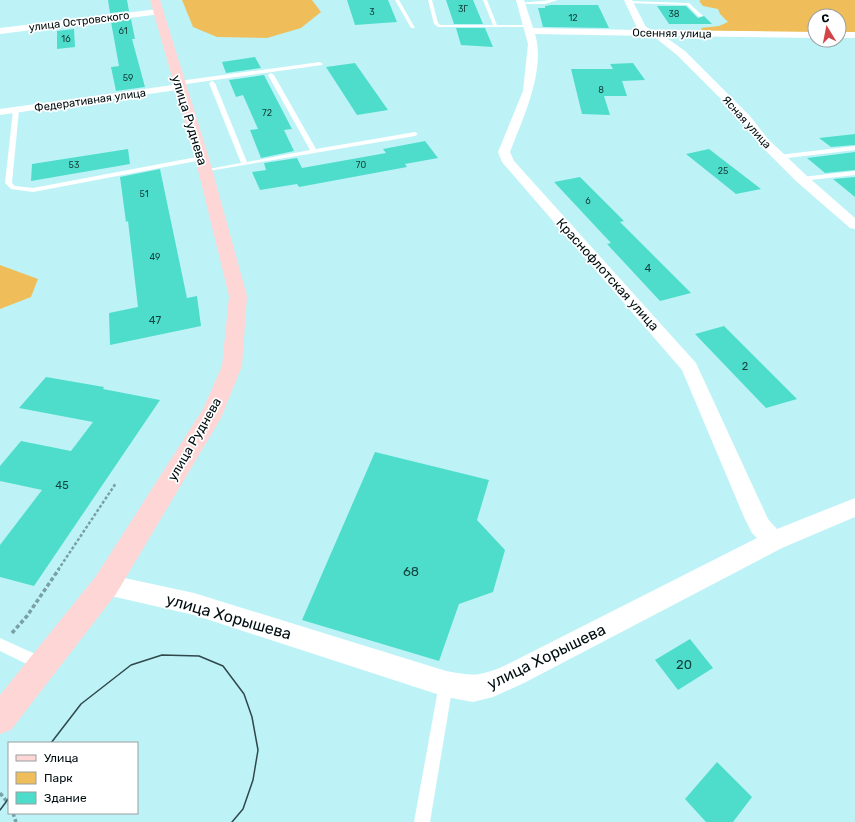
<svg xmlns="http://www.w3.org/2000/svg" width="855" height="822" font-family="Rubik,sans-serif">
<rect width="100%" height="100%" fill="#bdf3f7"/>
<g fill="#efbe5a">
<path d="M182,0H312L321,12L301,28L267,38L217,37L193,27Z"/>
<path d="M701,0H855V33H839V16H815V33L703,31L701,28L719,26L728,22L720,14L718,9L703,6L699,1Z"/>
<path d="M0,265L38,279L31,297L0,309Z"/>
</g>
<g fill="#4fddcb">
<path d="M108,0H127L129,11L110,13Z"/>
<path d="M347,0H388L397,22L355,25Z"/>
<path d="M446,0H473L483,24H454Z"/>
<path d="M551,5H598L609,28L543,27L538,8H545V6Z"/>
<path d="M657,6H686L698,18L704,16L712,24H669Z"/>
<path d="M131,19L135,39H132L145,87L116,91L111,67L119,66L111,22Z"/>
<path d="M456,28H485L493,47L461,45Z"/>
<path d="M74,29L75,47L57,49V31Z"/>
<path d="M255,57L261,68L226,73L222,62Z"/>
<path d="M355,63L388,110L357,115L326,67Z"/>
<path d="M633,63L645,80L622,81L627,96H604L610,115L582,114L571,69H613L610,64Z"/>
<path d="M264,75L292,129L284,130L294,151L261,158L250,130L258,129L243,95L236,97L229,80Z"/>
<path d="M855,134V145L831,147L819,138Z"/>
<path d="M425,141L438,158L405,164L407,167L299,187L297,184L260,190L252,172L266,170L264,163L297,158L302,168L386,153L383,149Z"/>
<path d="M128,149L130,164L31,181L32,164Z"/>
<path d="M709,149L761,189L736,194L686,154Z"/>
<path d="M855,152V170L825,173L807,158Z"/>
<path d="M160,169L187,298L197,296L201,326L110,345L109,313L138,307L128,221L126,222L120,177Z"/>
<path d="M580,177L624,221L620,222L691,293L660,301L607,244L611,243L554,182Z"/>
<path d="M855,177V197L833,179Z"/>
<path d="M724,326L797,399L766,408L695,334Z"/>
<path d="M46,377L104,387L103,389L160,400L34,586L0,577V545L42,490L0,481V466L21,441L71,451L93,422L19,408Z"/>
<path d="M375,452L489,480L477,520L505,550L493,592L459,604L439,661L302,620Z"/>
<path d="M690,639L713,668L678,690L655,660Z"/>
<path d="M717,762L752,797L733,822H706L685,799Z"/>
</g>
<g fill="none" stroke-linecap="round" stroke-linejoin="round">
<path stroke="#79a0a4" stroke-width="2.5" stroke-dasharray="3 2" stroke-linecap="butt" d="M58,570L116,483"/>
<g stroke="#79a0a4" stroke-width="3.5" stroke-dasharray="4 2.5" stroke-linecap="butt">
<path d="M12,633L27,616L59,569"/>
<path d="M0,793L9,804"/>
<path d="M13,813L16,822"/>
</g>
<g fill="#fff" fill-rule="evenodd">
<path d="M395,0H399L415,28H411Z"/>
<path d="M428,0H432L438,23L441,25H493L483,0H487L497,25H529L531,26L529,27H438L434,24Z"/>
<path d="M551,0H558L545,4H521L519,3Z"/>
<path d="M629,1L689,3L703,16L699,17L687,5L627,3Z"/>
<path d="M320,62L323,64L322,65L179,85L176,83L179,81Z"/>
<path d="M271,73L274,75L316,149L415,132L418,134L415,136L203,172V170L241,163L209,83L212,81L215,83L247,162L310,150L268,75Z"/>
<path d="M16,108L19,110L12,183L15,186L33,188L202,156L205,158L202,160L33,192L11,189L5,183L13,110Z"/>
<path d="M855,146V150L779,159L776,157L779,155Z"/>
<path d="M855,171V175L802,181L799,179L802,177Z"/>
<path d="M0,638L46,659L48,664L46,669L41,671L0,651Z"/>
<path d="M446,677L451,679L453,684L430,822H414L439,684L441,679Z"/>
</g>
<g fill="#fff" fill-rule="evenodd">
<path d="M516,0H524L533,28L638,30L624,0H632L646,27L652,30L815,32V38L664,36L685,51L750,116L768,139L807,176L855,218V229L850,228L797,182L760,145L742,120L677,55L657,39L649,36L535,34C546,70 523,118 510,152L514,161L696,363L768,519L777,529L855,498V517L782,548L524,683L493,697L473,702L446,697L194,615L98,593L94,585L98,577L106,574L194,593L446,671C474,676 479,677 506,665L757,538L752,533L744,517L682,370L502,162L498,152L523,91L528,44Z"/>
<path d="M158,9L161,10V14L0,34V28Z"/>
<rect x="839" y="32" width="16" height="6"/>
<path d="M180,84L185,87L184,89L0,115V109Z"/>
</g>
<path fill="#fed6d6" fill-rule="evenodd" d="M150,0H160L209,158L247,296L242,366L221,418L116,594L11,730L0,734V695L96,576L203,409L222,366L229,296L195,158Z"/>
<g stroke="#30484b" stroke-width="1.5">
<path d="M51,743L81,704L131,665L162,655L199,656L223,666L244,694L252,717L258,750L253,780L243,809L232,822"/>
<path d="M0,810L9,798"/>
</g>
</g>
<g text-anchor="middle" stroke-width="3.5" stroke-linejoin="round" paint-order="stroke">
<g font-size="9" fill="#14423f">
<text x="463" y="12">3Г</text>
<text x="372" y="15">3</text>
<text x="674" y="17">38</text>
<text x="573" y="21">12</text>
<text x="123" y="34">61</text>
<text x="66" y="42">16</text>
<text x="128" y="81">59</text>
<text x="601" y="93">8</text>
<text x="267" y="116">72</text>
<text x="74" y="168">53</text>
<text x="361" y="168">70</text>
<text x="723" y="174">25</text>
<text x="144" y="197">51</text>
<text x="588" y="204">6</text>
<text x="155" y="260">49</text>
</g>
<g font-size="11" fill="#000e10" stroke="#fff">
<text transform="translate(79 21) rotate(-7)" y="4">улица Островского</text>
<text transform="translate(672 33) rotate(1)" y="4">Осенняя улица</text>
<text transform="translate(90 100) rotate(-8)" y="4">Федеративная улица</text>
<text transform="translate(747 122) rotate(48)" y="4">Ясная улица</text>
</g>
<g font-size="11" fill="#14423f">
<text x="648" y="272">4</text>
<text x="155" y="324">47</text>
<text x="745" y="370">2</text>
<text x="62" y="489">45</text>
</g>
<g font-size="13" fill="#000e10" stroke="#fff">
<text transform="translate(190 120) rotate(73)" y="5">улица Руднева</text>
<text transform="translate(608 274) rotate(48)" y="5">Краснофлотская улица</text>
<text transform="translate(194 439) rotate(-60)" y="5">улица Руднева</text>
</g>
<g font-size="13" fill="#14423f">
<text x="411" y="576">68</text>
<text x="684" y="669">20</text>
</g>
<g font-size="16" fill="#000e10" stroke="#fff">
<text transform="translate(229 616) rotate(16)" y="6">улица Хорышева</text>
<text transform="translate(546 656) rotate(-26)" y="6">улица Хорышева</text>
</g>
</g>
<rect x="8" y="742" width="130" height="72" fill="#ffffff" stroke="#999f9f"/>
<rect x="16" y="755" width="20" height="6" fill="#fed6d6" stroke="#999f9f"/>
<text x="44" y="762" font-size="12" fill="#000e10">Улица</text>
<rect x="16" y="772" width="20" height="12" fill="#efbe5a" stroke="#999f9f"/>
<text x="44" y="782" font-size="12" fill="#000e10">Парк</text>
<rect x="16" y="792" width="20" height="12" fill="#4fddcb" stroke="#999f9f"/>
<text x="44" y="802" font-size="12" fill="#000e10">Здание</text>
<g transform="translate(827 28) rotate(350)"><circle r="19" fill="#ffffff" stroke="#999f9f"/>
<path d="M0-3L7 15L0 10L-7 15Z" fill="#d34447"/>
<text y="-6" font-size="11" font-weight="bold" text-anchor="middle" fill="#000e10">С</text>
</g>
</svg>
